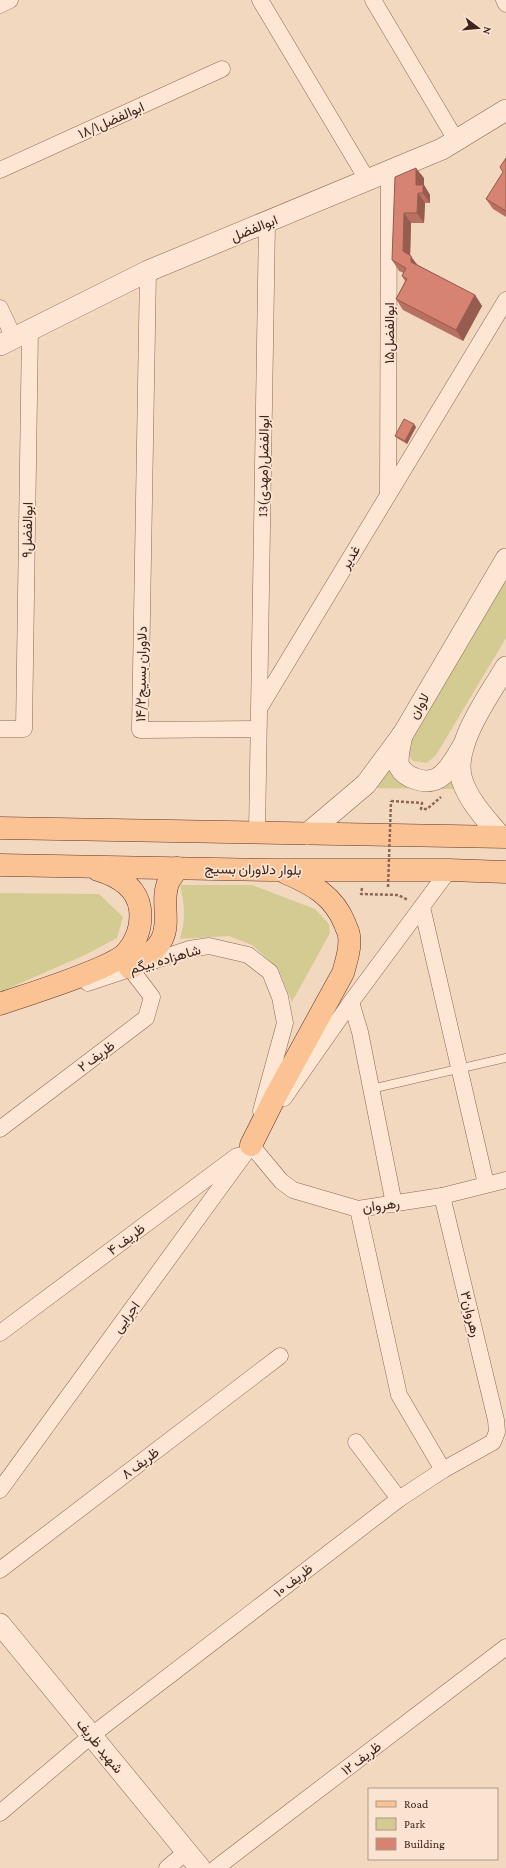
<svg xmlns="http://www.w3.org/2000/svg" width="506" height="1868" font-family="'Crimson Pro',Vazirmatn,serif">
<rect width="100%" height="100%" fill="#f3d8c0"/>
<g fill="#d3cb92">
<path d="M506,571V638L436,755L427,763L413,761L406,752L409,737Z"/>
<path d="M389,764L394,773H449L461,789L370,788Z"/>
<path d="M180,885H252L315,909L329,924L330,933L292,1002L278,968L252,945L229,936L180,939C186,916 185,908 180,885Z"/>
<path d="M0,893L99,894L123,917L117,938L85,955L0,992Z"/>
</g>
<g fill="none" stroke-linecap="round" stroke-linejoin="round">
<defs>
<path id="service" d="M371,1089L506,1058"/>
<g id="minor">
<path d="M260,0L368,181"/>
<path d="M373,0L456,140"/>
<path d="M504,0L506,4"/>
<path d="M0,5L10,0"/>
<path d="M0,170L222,69"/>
<path d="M148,271L140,730L258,729"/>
<path d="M0,308L14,338"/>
<path d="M388,493L389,172"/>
<path d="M260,707L506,300"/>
<path d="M0,729H24L30,330"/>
<path d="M257,833L267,223"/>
<path d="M422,907L486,1184"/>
<path d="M88,983L189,949L209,946L248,955L270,972L280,997L285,1023L261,1111"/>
<path d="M351,1002L360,1032L394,1204"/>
<path d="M284,1098L351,1002L449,870"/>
<path d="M0,1129L146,1018L152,997L130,968"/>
<path d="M251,1145L281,1181L293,1190L358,1209L442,1196L506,1180"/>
<path d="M358,1209L399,1395L443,1470"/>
<path d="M0,1333L237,1156"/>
<path d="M356,1442L399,1499"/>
<path d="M0,1490L257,1137"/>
<path d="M0,1570L280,1356"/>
<path d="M0,1813L92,1735L399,1499L443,1470L493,1442L497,1432L496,1420L442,1196"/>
<path d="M167,1868L186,1852"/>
<path d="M216,1868L506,1647"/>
</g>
<g id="tertiary">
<path d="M0,345L148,271L442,149L506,110"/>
<path d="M402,735C401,743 396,757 399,766C405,778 426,785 438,778C449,772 456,757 463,746"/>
<path d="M307,834L366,784L403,734L506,559"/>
<path d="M501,837C487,820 469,802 462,780C451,747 489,695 506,667"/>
<path d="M0,1624L200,1868"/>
</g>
<g id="primary">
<path d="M0,828L506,837"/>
<path d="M0,865L271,870H449L506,872"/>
<path d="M130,968C141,960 156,952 162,939C171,921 160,899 169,881C171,877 175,873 177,868"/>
<path d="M0,1004C25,995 112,969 127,952C137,940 142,925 140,909C137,887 118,876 98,870"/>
<path d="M251,1145L275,1097L343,973C346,962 351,948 349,936C349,932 346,928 345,924C334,896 312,884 286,873"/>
</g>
</defs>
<use href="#service" stroke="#8f6655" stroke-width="9"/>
<use href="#minor" stroke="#8f6655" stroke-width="17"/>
<use href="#tertiary" stroke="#8f6655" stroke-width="22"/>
<use href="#primary" stroke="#5c362a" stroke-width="23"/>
<g stroke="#8f6655" stroke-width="2.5" stroke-dasharray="3 2" stroke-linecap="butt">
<path d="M391,801L422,803L421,809H427L441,797"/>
<path d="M362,888L361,894L398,895L408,900"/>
</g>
<use href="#service" stroke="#fde7d4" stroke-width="8"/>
<use href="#minor" stroke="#fde7d4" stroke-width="16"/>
<use href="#tertiary" stroke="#fde7d4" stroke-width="21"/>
<use href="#primary" stroke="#fbc293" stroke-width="22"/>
<path stroke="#8f6655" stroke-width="2.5" stroke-dasharray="3 2" stroke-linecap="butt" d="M388,887L391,801"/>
</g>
<g fill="#b87161">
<path d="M506,158V217L493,209L486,199L503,172Z"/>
<path d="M395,177L424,178V185L430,195V203H425L424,223H411L410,256L418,265L475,295L482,306L463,341L403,310L396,299L405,281L402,276L404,273L399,271L392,260Z"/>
<path d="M416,427L407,444L397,438L395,436Z"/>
</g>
<g fill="#965c4f">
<path d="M416,168L424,178V185L430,195V203L423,193L416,185Z"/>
<path d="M418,193L425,203L424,223L417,213Z"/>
<path d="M404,213L411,223L410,261L403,251Z"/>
<path d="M411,256L418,267L411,262Z"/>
<path d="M475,295L482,306L463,341L456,330Z"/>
<path d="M414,424L416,427L407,444L405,441Z"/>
</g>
<g fill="#d68371" stroke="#965c4f">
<path d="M506,158V211L486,199L503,172L500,167Z"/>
<path d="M416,168V185H423V193H418L417,213H404L403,251L411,256V262L475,295L456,330L396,299L407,279L402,276L406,268L392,260L395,177Z"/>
<path d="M404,419L414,424L405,441L395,436Z"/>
</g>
<g text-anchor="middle" stroke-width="3.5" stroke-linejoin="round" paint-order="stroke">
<g font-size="14" fill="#3d241c" stroke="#fae4d1">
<text transform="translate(111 120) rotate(-24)" y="5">ابوالفضل۱۸/۱</text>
<text transform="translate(254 228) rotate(-22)" y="5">ابوالفضل</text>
<text transform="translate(389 333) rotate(-90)" y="5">ابوالفضل۱۵</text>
<text transform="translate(263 466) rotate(-89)" y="5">13ابوالفضل(مهدی)</text>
<text transform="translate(27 530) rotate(-89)" y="5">ابوالفضل۹</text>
<text transform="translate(350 557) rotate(-59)" y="5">غدیر</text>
<text transform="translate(141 674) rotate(-89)" y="5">۱۴/۲دلاوران بسیج</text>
<text transform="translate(419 706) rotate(-59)" y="5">لاوان</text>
<text transform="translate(253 869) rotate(1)" y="5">بلوار دلاوران بسیج</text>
<text transform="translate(165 959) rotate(-16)" y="5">شاهزاده بیگم</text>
<text transform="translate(96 1056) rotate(-37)" y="5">ظریف ۲</text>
<text transform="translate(381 1205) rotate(-7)" y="5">رهروان</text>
<text transform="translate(126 1239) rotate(-37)" y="5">ظریف ۴</text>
<text transform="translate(471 1314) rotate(76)" y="5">رهروان۳</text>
<text transform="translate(126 1317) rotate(-54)" y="5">اجرایی</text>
<text transform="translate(140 1463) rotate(-37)" y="5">ظریف ۸</text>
<text transform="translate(293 1580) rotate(-38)" y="5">ظریف ۱۰</text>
<text transform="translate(100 1746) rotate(51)" y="5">شهید ظریف</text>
<text transform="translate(361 1758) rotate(-37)" y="5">ظریف ۱۲</text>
</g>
</g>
<rect x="368" y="1788" width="130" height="72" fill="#fae4d1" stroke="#ae9789"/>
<rect x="376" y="1801" width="20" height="6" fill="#fbc293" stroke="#ae9789"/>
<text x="404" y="1808" font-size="12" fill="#3d241c">Road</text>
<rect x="376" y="1818" width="20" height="12" fill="#d3cb92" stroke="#ae9789"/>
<text x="404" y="1828" font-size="12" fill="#3d241c">Park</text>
<rect x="376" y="1838" width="20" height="12" fill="#d68371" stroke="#ae9789"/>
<text x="404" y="1848" font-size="12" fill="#3d241c">Building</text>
<g transform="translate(478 28) rotate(106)" stroke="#fae4d1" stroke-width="3" paint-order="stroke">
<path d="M0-3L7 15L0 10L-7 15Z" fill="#3d241c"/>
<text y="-6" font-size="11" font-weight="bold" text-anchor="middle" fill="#3d241c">N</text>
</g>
</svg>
